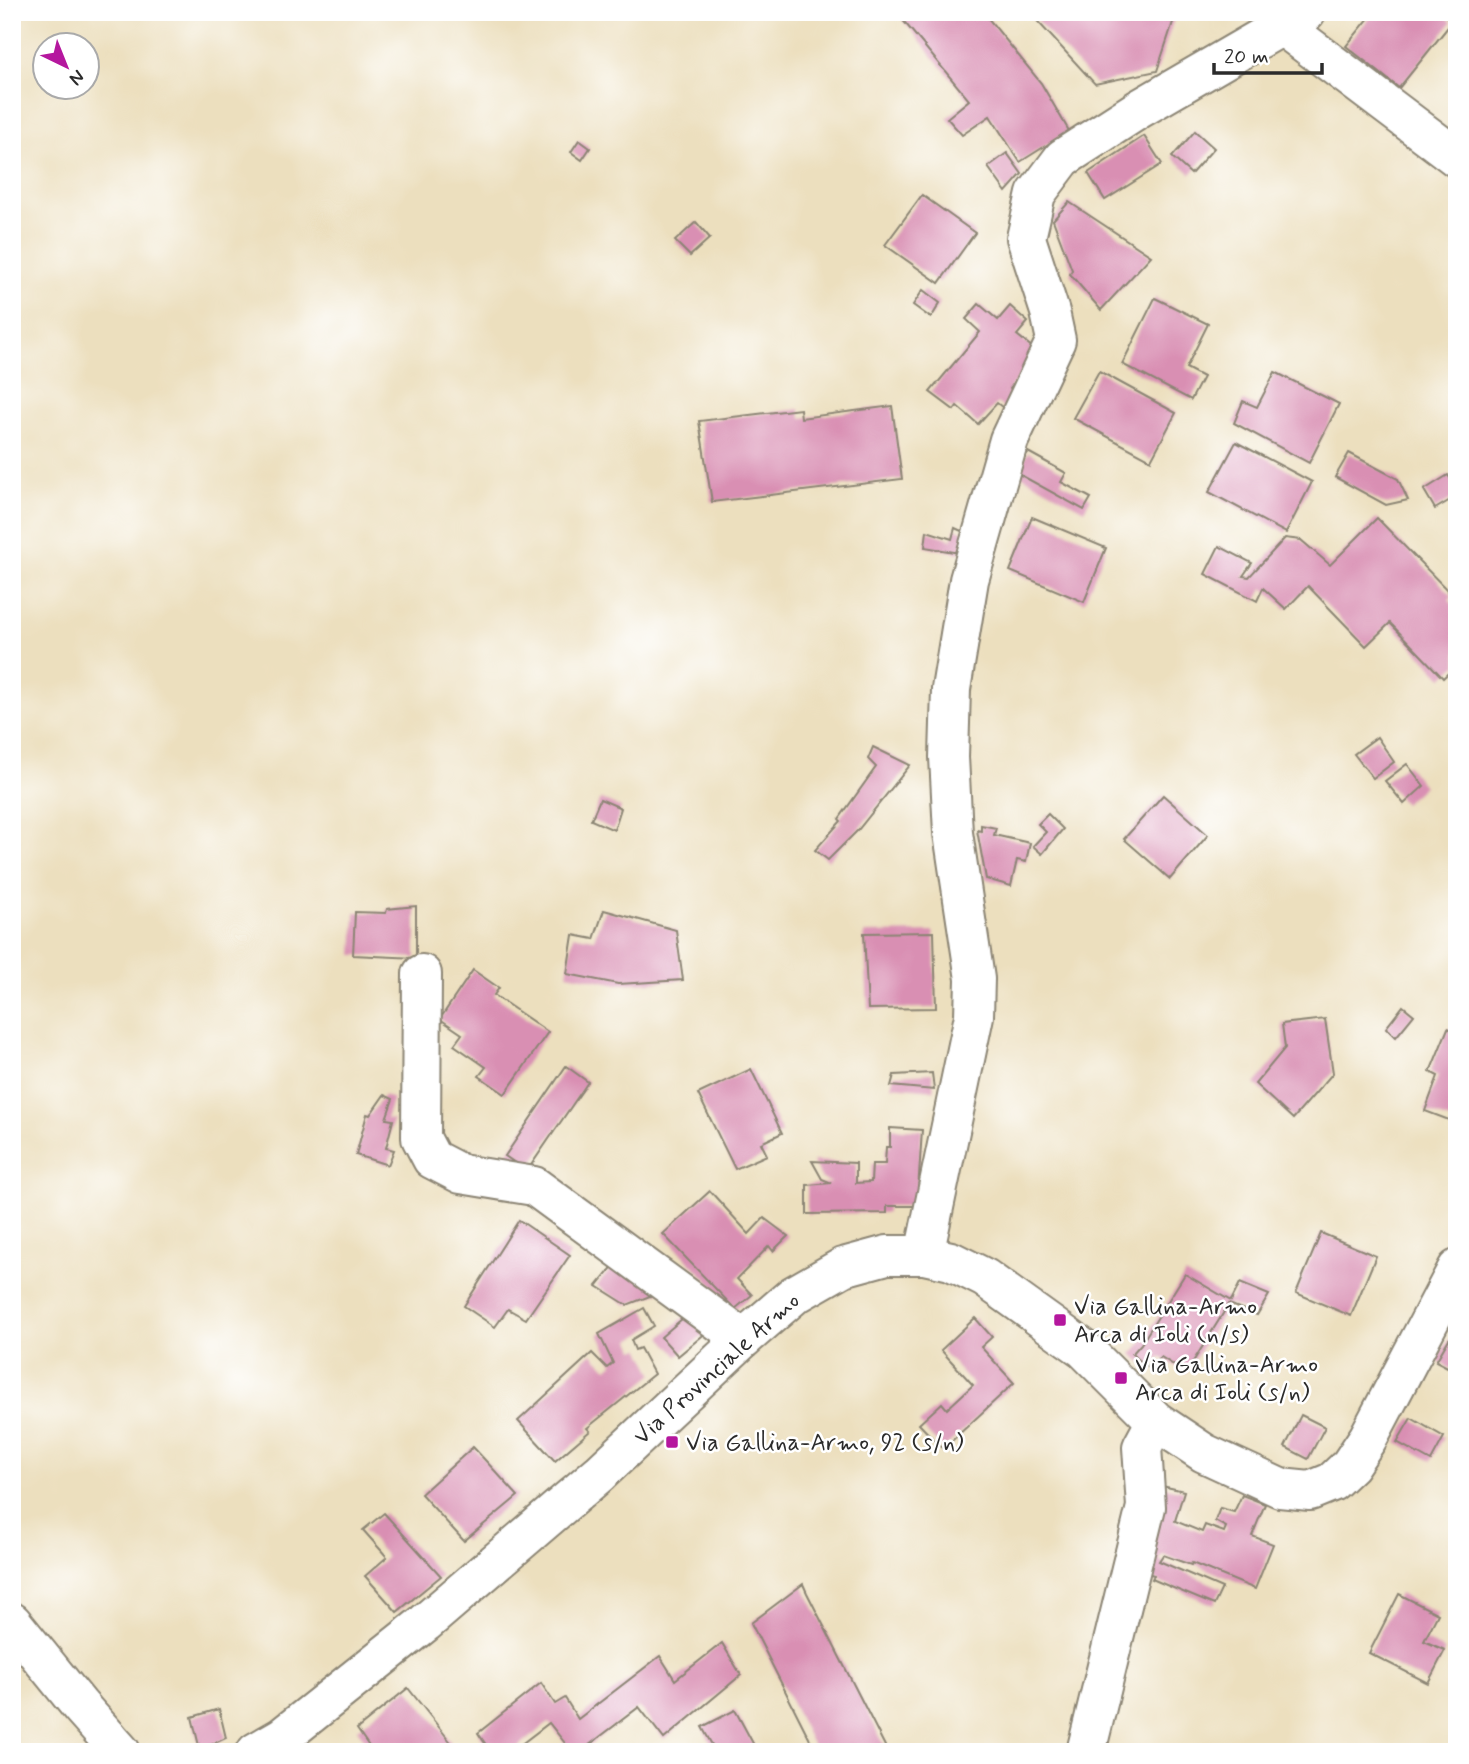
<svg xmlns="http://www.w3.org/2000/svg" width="1469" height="1764" font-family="Mynerve,sans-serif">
<rect width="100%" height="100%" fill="#fff"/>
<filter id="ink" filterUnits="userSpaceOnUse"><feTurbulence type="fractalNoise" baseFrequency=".0143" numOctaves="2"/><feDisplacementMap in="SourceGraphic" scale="14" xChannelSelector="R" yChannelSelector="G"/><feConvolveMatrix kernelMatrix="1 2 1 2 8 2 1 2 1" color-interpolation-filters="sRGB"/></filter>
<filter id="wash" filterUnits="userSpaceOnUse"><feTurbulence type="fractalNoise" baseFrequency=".00686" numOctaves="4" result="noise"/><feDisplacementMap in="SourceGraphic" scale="28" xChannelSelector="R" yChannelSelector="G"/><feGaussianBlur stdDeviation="1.57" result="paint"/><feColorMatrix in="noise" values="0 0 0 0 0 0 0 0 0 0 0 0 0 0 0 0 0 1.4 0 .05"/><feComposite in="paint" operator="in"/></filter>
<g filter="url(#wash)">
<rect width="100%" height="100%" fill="#ecdfbe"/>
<g id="blocks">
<g fill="#d98fb3">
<path d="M907,12H983L1041,83L1069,131L1020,162L990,116L962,135L947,118L969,100L901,18Z"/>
<path d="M1029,12H1171L1175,16L1157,71L1095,84Z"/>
<path d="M1374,12H1441L1452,22L1399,88L1346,46Z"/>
<path d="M1195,131L1214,148L1191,174L1172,157Z"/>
<path d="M1144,136L1162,164L1105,200L1088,173Z"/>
<path d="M579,140L590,148L582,160L571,152Z"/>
<path d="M1007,153L1022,174L1006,192L988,167Z"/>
<path d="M922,195L975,233L939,283L885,245Z"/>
<path d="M1069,202L1151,256L1101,310L1070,274L1072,270L1053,220Z"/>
<path d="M696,222L710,238L690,256L675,241Z"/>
<path d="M923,290L940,303L931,318L913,305Z"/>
<path d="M1155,298L1208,324L1186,368L1203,377L1191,400L1122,364Z"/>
<path d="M979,304L998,320L1010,306L1028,322L1017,335L1039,353L1010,388L1024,400L1012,415L997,403L978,424L957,406L954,410L930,392L980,332L966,319Z"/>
<path d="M1099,371L1176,413L1151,460L1073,418Z"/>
<path d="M1275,372L1339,404L1309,463L1234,423L1243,401L1257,407Z"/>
<path d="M892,406L902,479L712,502L699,421L800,409L801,418Z"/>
<path d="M1236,442L1312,482L1286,533L1209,492Z"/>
<path d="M1028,452L1066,473L1061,482L1091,498L1084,510L1017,473Z"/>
<path d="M1349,453L1398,479L1408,500L1386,505L1335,477Z"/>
<path d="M1448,475L1457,489V496L1435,509L1424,490Z"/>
<path d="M1032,517L1106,548L1084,602L1010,571Z"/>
<path d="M1377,518L1453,596L1449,600L1457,608V665L1443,678L1390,623L1366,646L1308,586L1286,609L1263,588L1257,601L1205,574L1219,546L1252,563L1243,576L1249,577L1285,538L1301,540L1330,565Z"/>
<path d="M955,528L966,533L960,553L925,547L927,531L952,539Z"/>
<path d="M1377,737L1394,762L1373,778L1354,754Z"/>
<path d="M873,747L910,765L858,830L828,860L815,850L841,821L839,819L876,767L868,759Z"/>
<path d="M1407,764L1424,786L1404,804L1385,781Z"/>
<path d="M1163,795L1208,835L1170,879L1124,839Z"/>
<path d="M600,799L621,808L614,830L591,820Z"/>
<path d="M1048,814L1063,829L1042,854L1033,846L1046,832L1038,824Z"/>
<path d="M981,825L996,828L994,835L1030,843L1026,862L1017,860L1011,886L986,879L977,830L981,831Z"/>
<path d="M416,906V958L353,955L355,912L386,913L387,909Z"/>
<path d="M604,910L676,930L683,980L618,984L567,974L573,935L594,939Z"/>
<path d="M934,932L936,1008L868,1009L864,933Z"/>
<path d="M473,970L499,988L494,995L548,1032L505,1094L479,1076L486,1067L454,1045L462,1034L440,1019Z"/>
<path d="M1403,1006L1414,1015L1396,1037L1386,1028Z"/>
<path d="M1325,1019L1333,1073L1293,1119L1255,1084L1285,1048L1282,1024Z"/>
<path d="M1448,1028L1457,1032V1123L1425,1111L1438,1076L1430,1072Z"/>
<path d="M566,1066L588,1082L527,1171L505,1156Z"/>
<path d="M751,1069L782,1133L761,1143L767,1155L735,1169L698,1094Z"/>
<path d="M932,1073L934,1090L891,1086L894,1075Z"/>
<path d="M384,1095L393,1099L386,1119L393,1120L386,1148L394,1150L388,1165L356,1155L367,1114L370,1115Z"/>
<path d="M890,1128L922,1130L917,1206H887V1213L807,1214V1185L832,1183L822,1179L812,1161L856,1163V1183L871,1182L872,1164H885L886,1147H890Z"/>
<path d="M710,1191L749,1234L764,1218L788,1236L773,1251L769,1246L737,1279L752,1295L735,1309L663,1234Z"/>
<path d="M519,1220L570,1255L526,1319L508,1309L495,1327L464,1306Z"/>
<path d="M1321,1233L1376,1256L1351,1316L1296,1293Z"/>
<path d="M619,1259L668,1289L627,1305L597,1286Z"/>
<path d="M1185,1274L1231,1301L1240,1283L1269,1295L1257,1315L1229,1304L1186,1373L1161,1357L1149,1368L1132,1354L1141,1344Z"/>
<path d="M644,1308L654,1326L631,1340L635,1350L640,1348L654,1374L587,1428L590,1431L555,1461L518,1421L592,1353L607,1368L613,1363L599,1334Z"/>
<path d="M690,1312L707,1332L678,1356L661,1337Z"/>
<path d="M975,1318L992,1337L981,1347L1014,1383L943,1449L919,1424L942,1403L947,1409L973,1385L941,1350Z"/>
<path d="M1449,1339L1457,1344V1372L1436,1361Z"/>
<path d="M1301,1415L1325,1427L1308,1459L1285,1447Z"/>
<path d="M1411,1418L1444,1437L1431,1461L1397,1442Z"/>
<path d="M473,1447L518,1496L464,1541L421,1494Z"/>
<path d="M1162,1486L1184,1491L1175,1521L1202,1532L1205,1525L1224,1532L1226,1527L1215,1521L1220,1508L1234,1512L1242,1495L1265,1504L1252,1536L1273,1544L1255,1589L1192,1563L1191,1565L1163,1555L1159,1561L1222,1588L1214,1605L1159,1582L1152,1579L1154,1575L1141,1571Z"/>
<path d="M384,1513L441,1576L397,1612L365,1576L387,1557L363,1530Z"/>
<path d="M803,1584L807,1593L888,1752H816L751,1623Z"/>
<path d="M1399,1594L1438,1614L1424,1641L1445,1650L1428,1683L1369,1653Z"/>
<path d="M722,1643L741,1675L664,1739L639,1707L580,1752H572L549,1723L511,1752H491L478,1733L541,1683L555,1704L565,1698L578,1719L660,1656L675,1680Z"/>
<path d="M408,1688L453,1745L445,1752H373L357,1729Z"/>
<path d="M219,1709L226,1738L200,1750L192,1717Z"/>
<path d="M735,1710L756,1749L752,1752H716L702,1727Z"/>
</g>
</g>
</g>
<g filter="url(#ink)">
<use href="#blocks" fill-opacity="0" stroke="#8c8574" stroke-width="2"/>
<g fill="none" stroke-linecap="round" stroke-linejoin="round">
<defs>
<g id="minor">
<path d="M1282,26L1457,158"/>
<path d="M422,974L421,1138L432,1159L461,1174L534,1186L743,1339"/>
<path d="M924,1255L974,1016L975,979L953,833L949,757L951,689L969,580L1009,440L1056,340L1050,312L1026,238L1036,194L1063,158L1139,109L1306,12"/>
<path d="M12,1622L80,1706L121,1752"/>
<path d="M256,1752L282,1737L425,1623L600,1473L743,1339L794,1295L843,1267L887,1255H924L951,1261L985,1278L1084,1349L1156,1421L1204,1453L1280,1488L1310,1491L1332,1482L1350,1465L1368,1438L1457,1269"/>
<path d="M1086,1752L1146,1507L1142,1447L1156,1421"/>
</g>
</defs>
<use href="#minor" stroke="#8c8574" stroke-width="42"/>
<use href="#minor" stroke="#fff" stroke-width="38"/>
</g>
</g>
<g fill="#b5179e" stroke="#fff" stroke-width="2.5">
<rect x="1053" y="1313" width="14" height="14" rx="3.5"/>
<rect x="1114" y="1371" width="14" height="14" rx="3.5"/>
<rect x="665" y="1435" width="14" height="14" rx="3.5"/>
</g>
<g text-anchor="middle" stroke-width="5" stroke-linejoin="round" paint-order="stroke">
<g font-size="24" fill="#2b2b2b" stroke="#fff" text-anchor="start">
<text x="1074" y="1314">Via Gallina-Armo<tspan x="1074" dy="28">Arca di Ioli (n/s)</tspan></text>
<text x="1135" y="1372">Via Gallina-Armo<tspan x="1135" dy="28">Arca di Ioli (s/n)</tspan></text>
<text x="686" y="1450">Via Gallina-Armo, 92 (s/n)</text>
</g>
<g font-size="24" fill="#2b2b2b" stroke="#fff">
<text transform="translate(716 1368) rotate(-42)" y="8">Via Provinciale Armo</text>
</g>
</g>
<rect width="1469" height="1764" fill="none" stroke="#fff" stroke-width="42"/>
<g transform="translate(66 66) rotate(137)"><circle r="33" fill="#ffffff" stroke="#aaaaaa" stroke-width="2"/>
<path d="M0-5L12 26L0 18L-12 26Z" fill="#b5179e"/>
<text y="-10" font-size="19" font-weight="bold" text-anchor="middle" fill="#2b2b2b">N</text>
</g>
<path d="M1214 63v10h108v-10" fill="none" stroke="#2b2b2b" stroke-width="3.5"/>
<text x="1224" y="63" font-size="21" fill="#2b2b2b" stroke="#ffffff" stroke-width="5" paint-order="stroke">20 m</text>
</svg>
